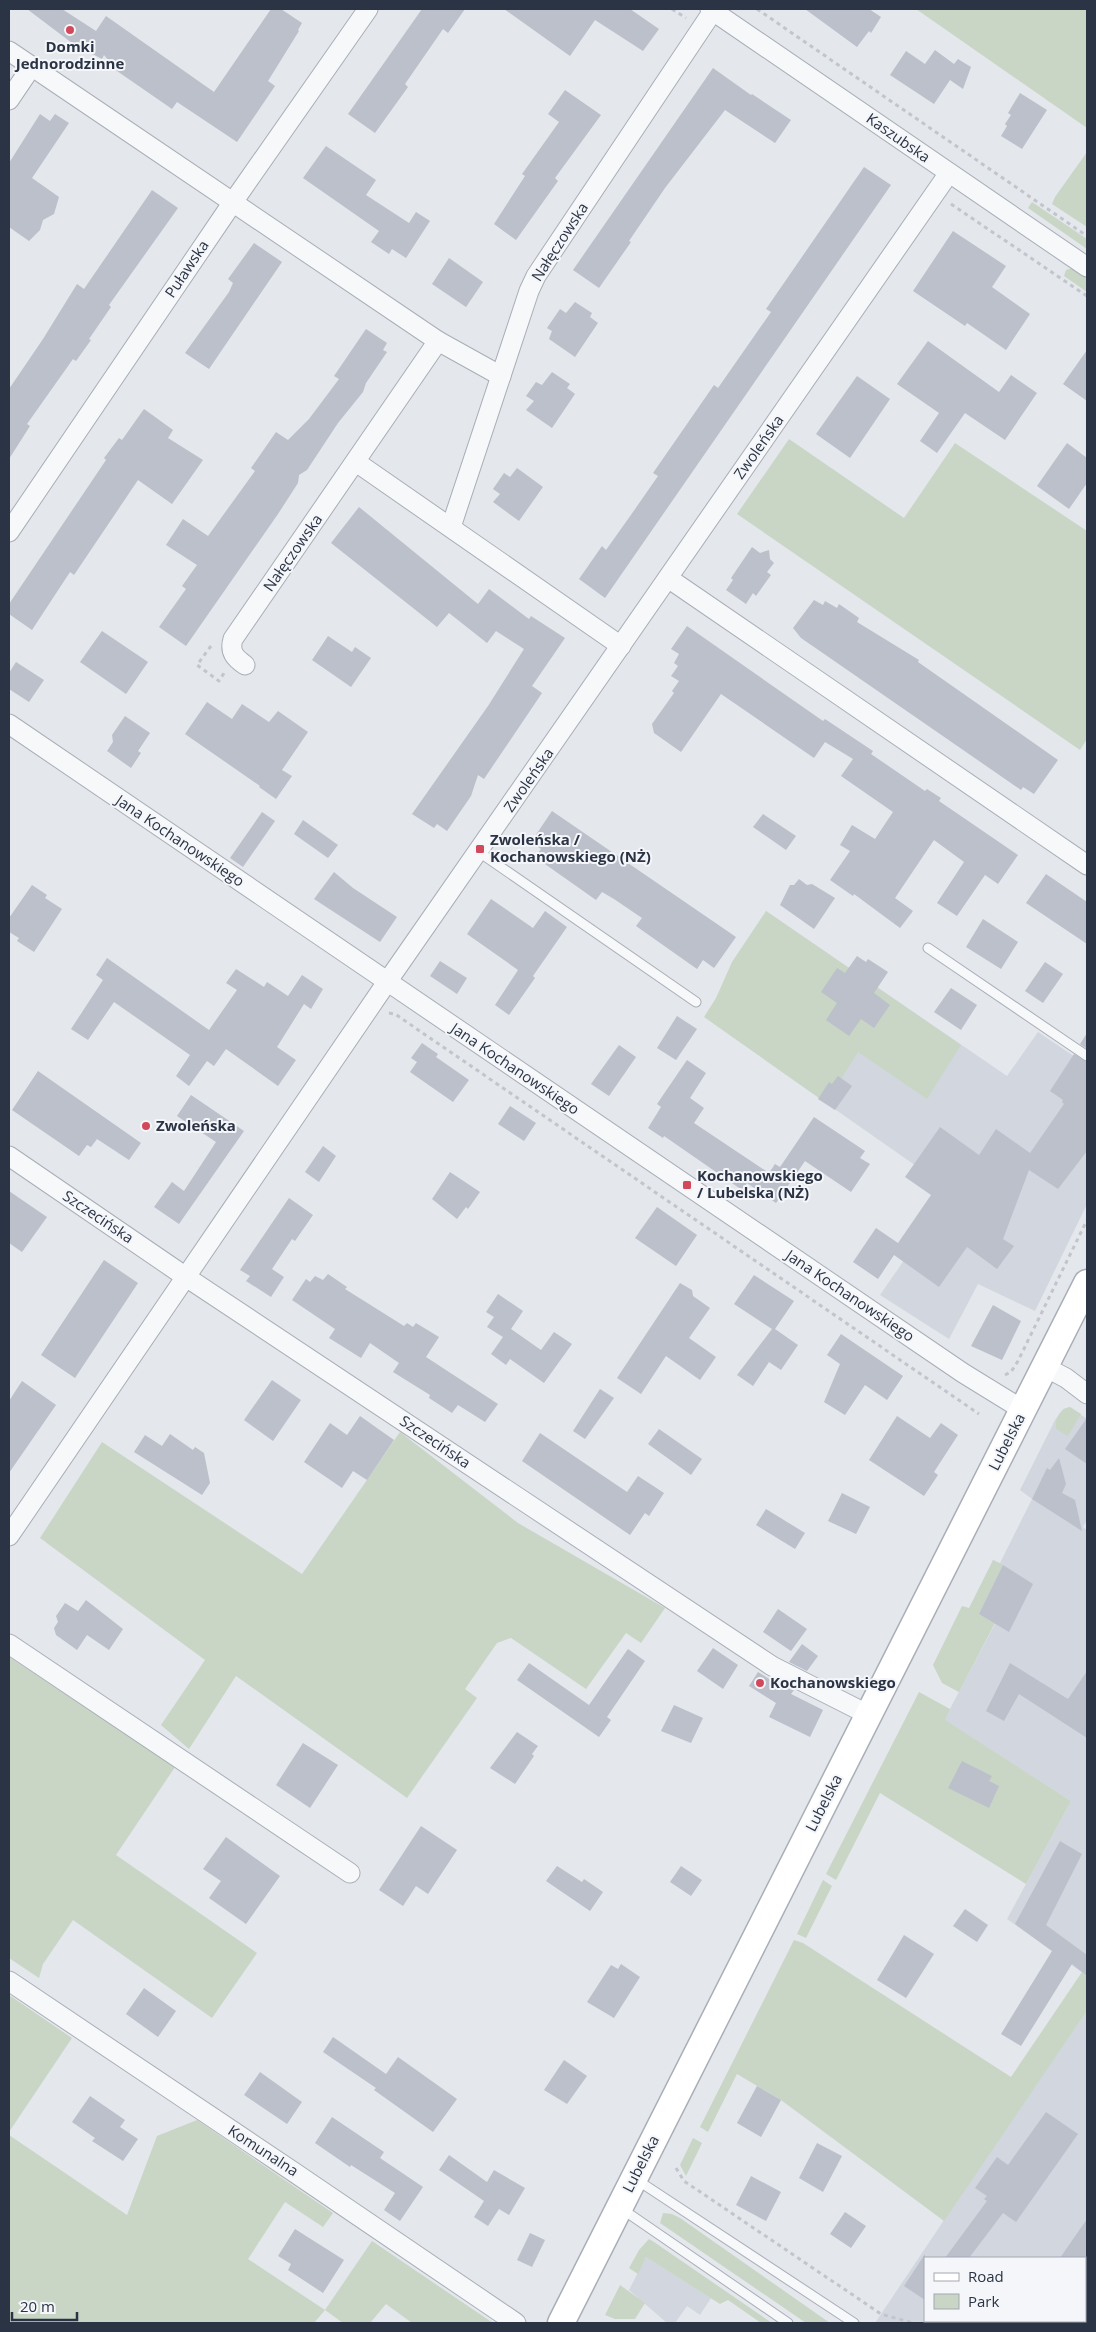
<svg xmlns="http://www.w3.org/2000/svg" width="1096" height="2332" font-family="'Open Sans',sans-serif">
<rect width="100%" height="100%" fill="#e4e7ec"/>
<g fill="#d2d6de" fill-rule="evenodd">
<path d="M766,911L1007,1076L1038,1032L1087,1065V1204L1035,1311L978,1284L949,1339L880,1295L952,1191L826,1103Z"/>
<path d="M1070,1407L1087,1419V1520L1083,1527L1087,1530V1976L1007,1919L1071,1801L944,1720L995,1624L979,1614L993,1560L1000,1563L1032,1499L1020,1490L1055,1420L1063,1409Z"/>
<path d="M1087,2011V2323H875L971,2180ZM925,2258H1085V2321H925Z"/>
<path d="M646,2257L711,2298L700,2315L687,2306L675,2323H667L629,2290Z"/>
</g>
<g fill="#c9d6c5">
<path d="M916,9H1087V128Z"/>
<path d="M1087,152V227L1052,204L1055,197Z"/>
<path d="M1032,202L1087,239V249L1028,208Z"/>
<path d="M1072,268L1087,278V292L1064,276L1066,270Z"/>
<path d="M789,439L904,518L955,443L1087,531V739L1080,750L737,514Z"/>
<path d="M766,911L961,1045L927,1099L858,1052L826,1103L704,1017L716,998L732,962Z"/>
<path d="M1070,1407L1081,1414L1068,1436L1056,1429C1055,1418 1059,1410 1070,1407Z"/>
<path d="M400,1432L518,1523L665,1608L641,1643L626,1633L586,1689L511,1638L497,1643L465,1689L477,1698L407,1798L236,1676L189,1749L161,1725L205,1660L40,1538L102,1442L302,1574Z"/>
<path d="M993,1560L1003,1565L979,1614L995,1623L959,1692L942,1683L933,1665L962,1606L969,1608Z"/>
<path d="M9,1657L175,1767L116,1855L257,1953L212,2018L73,1920L43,1964L39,1978L9,1958Z"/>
<path d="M919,1692L950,1709L945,1720L1071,1801L1026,1884L880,1793L836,1880L826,1874Z"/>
<path d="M823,1880L832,1886L806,1938L797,1934Z"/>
<path d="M794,1940L803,1943L1011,2077L1082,1972L1087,1976V2011L944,2221L781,2100L737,2074L708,2132L700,2127Z"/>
<path d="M9,1995L72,2038L9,2132Z"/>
<path d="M197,2120L333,2213L323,2227L285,2202L248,2259L325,2310L372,2241L493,2323H412L386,2304L370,2323H343L325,2310L314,2323H9V2135L127,2215L157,2136Z"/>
<path d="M693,2138L702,2143L686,2176L680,2165Z"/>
<path d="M663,2213L672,2214L680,2218L830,2323H806L660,2223Z"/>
<path d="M649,2239L654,2242L772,2323H761L728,2300L720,2304L646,2257L638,2274L629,2268L639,2250Z"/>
<path d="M620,2285L645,2303L635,2319H615L605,2315Z"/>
</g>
<g fill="#bbc0ca">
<path d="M27,9H62L96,31L106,16L214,92L271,9H281L302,23L298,30L299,31L268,81L275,86L237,142L177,102L172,109L117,71L104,55L102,59L72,43Z"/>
<path d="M422,9H465L448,33L443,29L405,84L408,87L375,133L348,114Z"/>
<path d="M504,9H630L659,29L643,51L595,20L570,56Z"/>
<path d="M805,9H869L881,17L871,33L869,31L857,47Z"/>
<path d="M935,50L954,64L958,59L971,67L963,89L950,80L934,104L890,75L906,51L925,64Z"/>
<path d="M713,68L751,95L752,94L791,120L775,143L725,110L665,188L629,241L631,242L599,288L573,270Z"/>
<path d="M565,90L601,115L555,178L558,181L516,240L494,224L525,176L522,174L559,122L548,114Z"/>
<path d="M1020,93L1047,110L1022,149L1001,136L1007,126L1005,124L1011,115L1008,113Z"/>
<path d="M40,114L50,121L55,114L69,123L32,178L59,197L54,214L43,220L40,230L29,241L9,227V163Z"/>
<path d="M326,146L376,180L366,195L409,223L416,212L430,221L406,258L392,249L389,254L371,242L379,231L303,178Z"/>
<path d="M864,167L891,185L605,598L579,579L602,546L606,550L633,512L658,476L653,473L714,385L718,388L771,312L766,309Z"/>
<path d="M152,190L178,208L109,305L111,307L89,339L91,340L76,361L73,359L27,424L30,426L9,459V389L43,339L77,284L84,289Z"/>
<path d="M953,231L1006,266L992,287L1030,314L1006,350L967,323L965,326L913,291Z"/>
<path d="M254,243L282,262L209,369L185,353L229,292L233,283L228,279Z"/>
<path d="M449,258L483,282L466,307L432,284Z"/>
<path d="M575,302L592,313L590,317L598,323L575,357L549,339L552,331L547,328L560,309L566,313Z"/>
<path d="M366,329L387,343L383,350L387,352L366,383L363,392L338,423L307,470L299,475L298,483L278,514L186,646L159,627L186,589L182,586L197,565L166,545L183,519L208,536L255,471L251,468L276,432L288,440L309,419L339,379L334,376Z"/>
<path d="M928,341L999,392L1011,375L1037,393L1005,440L965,413L937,453L920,441L939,413L897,384Z"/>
<path d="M1087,350V401L1063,384Z"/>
<path d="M552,372L570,384L567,388L575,394L552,428L526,410L534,401L526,396L536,382L542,385Z"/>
<path d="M857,376L890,399L850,458L816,434Z"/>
<path d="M144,409L173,430L168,438L203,460L172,504L138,480L74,575L70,572L32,630L9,614V604L106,460L104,458L119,438L122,440Z"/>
<path d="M1067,443L1087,458V483L1069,509L1037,486Z"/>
<path d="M517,468L543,487L519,521L493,502L500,494L493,489L504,473L510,477Z"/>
<path d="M359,507L478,604L489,589L529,619L531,616L565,638L532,686L542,693L484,779L478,775L471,796L447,831L437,824L434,828L412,814L488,706L524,649L496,631L487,643L449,613L437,627L331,543Z"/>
<path d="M752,547L760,553L769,550L770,559L774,563L767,572L771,575L756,596L753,593L746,604L726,590L733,580L731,578Z"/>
<path d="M814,600L823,605L825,601L837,608L839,604L859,618L857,622L919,660L918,662L1058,760L1034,794L1023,787L1021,790L801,638L793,628Z"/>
<path d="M687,626L823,721L825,719L873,751L871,754L925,791L927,789L941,798L939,801L1018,855L998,884L985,875L957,916L937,903L964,862L934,840L895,898L913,911L900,928L854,894L853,896L830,880L850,851L840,845L852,825L875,839L893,812L841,776L853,759L825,742L814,758L721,694L681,752L654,733L652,724L674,693L672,691L679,681L671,676L678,666L674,663L679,654L671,649Z"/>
<path d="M102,631L148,662L126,694L80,662Z"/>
<path d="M328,636L352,652L355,647L371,658L351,687L312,660Z"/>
<path d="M16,662L44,680L29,702L9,689V673Z"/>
<path d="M207,702L232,719L242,704L269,722L278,711L308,732L282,770L292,776L276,799L259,787L260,786L185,734Z"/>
<path d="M125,716L150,733L138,751L141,753L131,768L107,751L113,742L112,735Z"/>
<path d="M552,811L736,937L714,968L703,960L697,969L636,926L642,918L614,899L602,892L596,900L535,857L541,849L531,842Z"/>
<path d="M262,812L275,821L243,867L230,858Z"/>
<path d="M763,814L796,836L786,850L753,827Z"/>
<path d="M303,820L338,845L328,858L294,834Z"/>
<path d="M334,872L353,888L397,917L380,942L314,899Z"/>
<path d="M1046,874L1087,902V944L1026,903Z"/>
<path d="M799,879L807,885L812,884L835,898L814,929L780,905L790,885H794Z"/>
<path d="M32,885L47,895L45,898L62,909L34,952L17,941L19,938L9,932V918Z"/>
<path d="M491,899L533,928L545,911L567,927L533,976L535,978L509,1015L495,1005L518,970L467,934Z"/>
<path d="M983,919L1018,942L1001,969L966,947Z"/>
<path d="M857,956L866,962L868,959L888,972L874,993L890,1005L874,1028L861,1019L849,1036L826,1020L837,1003L821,992L837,968L845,973Z"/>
<path d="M107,958L209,1030L237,990L226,983L236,969L264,987L267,982L288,996L302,975L323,989L311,1009L304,1004L277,1047L296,1060L278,1086L226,1049L214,1066L207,1061L189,1086L176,1076L190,1055L114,1002L88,1040L71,1029L103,980L96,975Z"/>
<path d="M440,961L467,978L457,994L430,976Z"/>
<path d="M1045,962L1063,974L1043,1003L1025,991Z"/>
<path d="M951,988L977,1005L961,1030L934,1012Z"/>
<path d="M677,1016L697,1029L676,1060L657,1048Z"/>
<path d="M1087,1033V1049L1080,1044Z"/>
<path d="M422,1043L438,1054L436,1057L469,1080L453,1102L410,1072L417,1062L411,1058Z"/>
<path d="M619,1045L636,1057L609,1096L591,1084Z"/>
<path d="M1074,1054L1087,1062V1151L1058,1189L1029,1170L1003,1239L1014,1246L997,1269L967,1247L939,1287L894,1255L878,1279L853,1262L876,1228L898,1243L931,1195L905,1177L940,1127L979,1155L996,1129L1030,1153L1064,1104L1062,1102L1063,1100L1050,1091Z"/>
<path d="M687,1060L706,1073L690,1098L704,1108L694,1123L769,1173L775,1164L780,1167L814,1117L865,1151L860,1158L870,1164L851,1192L805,1161L776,1203L747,1183L742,1190L664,1136L663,1138L648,1128L661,1107L657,1104Z"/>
<path d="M38,1071L141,1143L129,1160L97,1139L91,1147L87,1145L79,1156L12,1110Z"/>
<path d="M838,1076L852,1086L835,1110L818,1099L829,1082L832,1084Z"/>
<path d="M191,1095L244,1131L179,1224L154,1207L172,1182L184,1191L216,1142L177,1116Z"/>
<path d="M510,1106L536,1123L524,1141L498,1124Z"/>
<path d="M323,1146L336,1156L319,1182L305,1172Z"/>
<path d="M450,1172L480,1192L468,1209L466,1207L457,1219L432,1199Z"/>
<path d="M9,1191L47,1217L22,1252L9,1243Z"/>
<path d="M289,1198L313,1215L295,1241L292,1239L272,1269L284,1277L271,1297L246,1281L250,1276L240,1270Z"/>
<path d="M657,1207L697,1235L676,1266L635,1238Z"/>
<path d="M104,1260L138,1283L75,1378L41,1355Z"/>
<path d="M328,1274L347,1287L345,1289L404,1326L407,1323L413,1327L416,1323L439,1337L426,1357L498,1404L485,1422L458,1405L452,1413L429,1398L430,1395L393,1372L399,1363L370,1343L361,1358L329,1338L335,1329L292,1300L306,1279L310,1282L315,1276L323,1280Z"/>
<path d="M754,1275L794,1301L775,1329L798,1345L781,1370L769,1362L753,1386L737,1375L772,1329L734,1304Z"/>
<path d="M680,1283L692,1290L693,1296L710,1308L689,1338L716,1357L700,1380L666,1356L641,1394L617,1378Z"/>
<path d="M498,1294L523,1311L511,1329L541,1350L554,1332L572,1344L544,1383L510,1359L506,1365L491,1354L503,1337L487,1327L494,1317L486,1312Z"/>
<path d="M993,1305L1021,1321L1002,1360L971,1346Z"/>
<path d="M841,1334L903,1376L887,1400L865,1385L845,1415L824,1402L840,1364L827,1355Z"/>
<path d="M272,1380L301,1400L273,1441L244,1420Z"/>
<path d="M22,1381L56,1405L9,1473V1401Z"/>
<path d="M600,1389L614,1398L585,1439L573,1431Z"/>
<path d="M360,1416L394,1440L367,1480L353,1471L342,1488L304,1462L330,1423L347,1435Z"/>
<path d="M897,1416L930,1438L941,1423L958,1435L934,1472L938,1475L924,1496L869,1460Z"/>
<path d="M1087,1418V1464L1065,1449Z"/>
<path d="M659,1429L702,1459L691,1475L648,1444Z"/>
<path d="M540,1433L627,1492L638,1476L664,1493L649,1516L645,1513L630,1535L522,1461Z"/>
<path d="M170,1434L193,1450L195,1447L204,1453L210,1483L202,1495L134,1452L145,1435L162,1446Z"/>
<path d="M1059,1458L1066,1484L1062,1493L1075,1500L1082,1531L1032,1499L1047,1468L1050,1470Z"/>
<path d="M842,1493L870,1507L856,1534L828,1521Z"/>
<path d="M766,1509L805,1533L795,1549L756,1525Z"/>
<path d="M1003,1565L1033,1584L1009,1632L979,1614Z"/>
<path d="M86,1600L123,1629L109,1650L87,1635L77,1650L56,1635L54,1628L58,1622L56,1616L65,1603L78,1611Z"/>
<path d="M778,1609L807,1629L791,1651L763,1632Z"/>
<path d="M802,1644L818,1656L807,1671L789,1662Z"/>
<path d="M713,1648L738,1665L723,1689L697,1671Z"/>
<path d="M628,1649L645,1661L607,1717L611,1720L599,1737L517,1680L529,1663L589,1705Z"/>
<path d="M1010,1663L1068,1699L1087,1671V1738L1019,1694L1004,1721L986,1711Z"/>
<path d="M758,1672L774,1682L776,1680L794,1690L791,1694L823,1710L810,1737L769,1717L776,1703L749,1686Z"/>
<path d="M674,1705L703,1718L691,1743L661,1731Z"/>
<path d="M517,1732L538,1746L532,1754L534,1756L515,1784L490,1768Z"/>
<path d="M303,1743L338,1765L310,1808L276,1785Z"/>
<path d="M962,1761L992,1776L989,1781L999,1786L989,1808L948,1788Z"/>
<path d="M421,1826L457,1850L428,1894L416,1886L403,1906L379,1890Z"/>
<path d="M226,1837L280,1876L246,1924L209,1898L221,1881L203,1869Z"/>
<path d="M1060,1841L1082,1854L1046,1925L1087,1955V1976L1072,1964L1021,2046L1001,2034L1052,1951L1015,1924Z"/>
<path d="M557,1866L582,1882L584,1879L603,1892L590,1911L546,1881Z"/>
<path d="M681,1866L702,1880L691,1896L670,1882Z"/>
<path d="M965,1909L988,1925L977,1942L953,1926Z"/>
<path d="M904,1935L934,1954L906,1998L877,1980Z"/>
<path d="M621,1964L640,1977L614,2018L587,2002L611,1965L618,1969Z"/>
<path d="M144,1988L176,2011L158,2037L126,2014Z"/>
<path d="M333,2037L386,2074L398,2057L457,2099L433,2132L374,2090L376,2088L323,2052Z"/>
<path d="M564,2060L587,2076L567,2104L544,2090Z"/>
<path d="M260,2072L302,2102L287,2124L244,2095Z"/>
<path d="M757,2086L781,2100L761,2137L737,2123Z"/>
<path d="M90,2096L125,2120L120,2127L138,2139L123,2161L92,2141L95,2138L72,2122Z"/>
<path d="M1046,2112L1078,2134L1016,2222L1003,2213L969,2258H945L987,2201L984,2199L987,2196L975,2188L997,2157L1008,2165Z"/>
<path d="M332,2117L384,2152L380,2158L423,2187L400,2221L384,2210L395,2193L351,2165L350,2167L315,2143Z"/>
<path d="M817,2143L842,2156L823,2192L799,2178Z"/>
<path d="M449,2155L487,2182L494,2170L525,2188L509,2215L499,2209L488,2226L474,2217L484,2201L439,2170Z"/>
<path d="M751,2176L781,2192L766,2221L736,2205Z"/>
<path d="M845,2212L866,2226L851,2248L830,2234Z"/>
<path d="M1087,2219V2258H1060Z"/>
<path d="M295,2229L344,2260L323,2293L288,2270L291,2264L278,2256Z"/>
<path d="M530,2233L545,2240L532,2267L517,2260Z"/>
<path d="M925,2254V2300L904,2286Z"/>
</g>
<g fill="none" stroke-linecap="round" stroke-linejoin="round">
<defs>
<g id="service">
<path d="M479,852L696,1002"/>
<path d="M928,948L1087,1056"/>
<path d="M637,2180L854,2323"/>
<path d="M622,2209L788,2323"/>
</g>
<g id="minor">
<path d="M710,9L1087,267"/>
<path d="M9,51L438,341L501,376"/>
<path d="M9,100L32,66"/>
<path d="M356,462L621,646"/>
<path d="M451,527L529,291L536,276L713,11"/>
<path d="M9,532L233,202L368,9"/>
<path d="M668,578L1087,865"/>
<path d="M245,665C235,658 229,652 233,639L438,341"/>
<path d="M9,724L963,1373L1023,1410"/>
<path d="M9,1156L186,1277L772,1666L869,1715"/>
<path d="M1045,1367L1066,1378L1087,1394"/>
<path d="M9,1536L387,982L949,173"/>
<path d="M9,1644L350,1873"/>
<path d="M9,1981C178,2094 348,2208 516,2323"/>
</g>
<path id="secondary" d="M561,2323L1087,1283"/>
</defs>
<use href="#service" stroke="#a9aeb7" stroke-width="11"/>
<use href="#minor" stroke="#a9aeb7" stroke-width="21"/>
<use href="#secondary" stroke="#a9aeb7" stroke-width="29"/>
<g stroke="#c2c5cb" stroke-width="3" stroke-dasharray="4 4" stroke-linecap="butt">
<path d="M672,9L686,18"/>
<path d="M757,9L1087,236"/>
<path d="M951,204L1087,296"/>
<path d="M211,646L197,665L219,681L224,673"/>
<path d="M389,1013L395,1014L979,1414"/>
<path d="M1005,1375L1011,1372L1018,1361L1087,1220"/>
<path d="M676,2168L684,2181L881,2314L913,2323"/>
</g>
<use href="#service" stroke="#f7f8fa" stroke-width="9"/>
<use href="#minor" stroke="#f7f8fa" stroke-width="19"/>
<use href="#secondary" stroke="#fff" stroke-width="26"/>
</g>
<g fill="#d1495b" stroke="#f4f6f9" stroke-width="2">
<circle cx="70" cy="30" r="5"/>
<rect x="475" y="844" width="10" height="10" rx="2.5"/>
<circle cx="146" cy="1126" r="5"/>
<rect x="682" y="1180" width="10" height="10" rx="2.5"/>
<circle cx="760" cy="1683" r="5"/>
</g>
<g text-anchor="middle" stroke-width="4" stroke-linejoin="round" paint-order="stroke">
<g font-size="15" font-weight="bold" fill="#2b3445" stroke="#f4f6f9" text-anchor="start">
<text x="70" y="52" text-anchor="middle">Domki<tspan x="70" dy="17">Jednorodzinne</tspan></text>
<text x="490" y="845">Zwoleńska /<tspan x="490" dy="17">Kochanowskiego (NŻ)</tspan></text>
<text x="156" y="1131">Zwoleńska</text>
<text x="697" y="1181">Kochanowskiego<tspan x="697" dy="17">/ Lubelska (NŻ)</tspan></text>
<text x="770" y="1688">Kochanowskiego</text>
</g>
<g font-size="15" fill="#2b3445" stroke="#f4f6f9">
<text transform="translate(898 138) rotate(35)" y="5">Kaszubska</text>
<text transform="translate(560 242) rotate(-57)" y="5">Nałęczowska</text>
<text transform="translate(187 269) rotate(-56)" y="5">Puławska</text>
<text transform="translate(759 447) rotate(-55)" y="5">Zwoleńska</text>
<text transform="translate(293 553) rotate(-55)" y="5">Nałęczowska</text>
<text transform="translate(529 780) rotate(-55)" y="5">Zwoleńska</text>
<text transform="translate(180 841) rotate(34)" y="5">Jana Kochanowskiego</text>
<text transform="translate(515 1069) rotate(34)" y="5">Jana Kochanowskiego</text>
<text transform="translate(98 1217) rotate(34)" y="5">Szczecińska</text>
<text transform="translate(850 1296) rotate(34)" y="5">Jana Kochanowskiego</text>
<text transform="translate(435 1442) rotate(34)" y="5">Szczecińska</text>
<text transform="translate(1007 1442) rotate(-63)" y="5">Lubelska</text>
<text transform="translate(824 1803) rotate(-63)" y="5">Lubelska</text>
<text transform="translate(263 2151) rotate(33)" y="5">Komunalna</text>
<text transform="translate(641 2164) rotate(-63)" y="5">Lubelska</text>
</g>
</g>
<rect width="1096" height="2332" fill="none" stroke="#2b3445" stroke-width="20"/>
<rect x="924" y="2257" width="162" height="65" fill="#f4f6f9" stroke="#a4a8b1"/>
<rect x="934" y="2273" width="25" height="8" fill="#ffffff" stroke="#a4a8b1"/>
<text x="968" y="2282" font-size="15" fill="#2b3445">Road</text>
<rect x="934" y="2294" width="25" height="15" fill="#c9d6c5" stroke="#a4a8b1"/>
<text x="968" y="2307" font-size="15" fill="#2b3445">Park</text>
<path d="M12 2312v8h65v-8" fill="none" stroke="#2b3445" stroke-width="2.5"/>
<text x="20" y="2312" font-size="15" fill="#2b3445" stroke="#f4f6f9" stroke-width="4" paint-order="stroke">20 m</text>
</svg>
